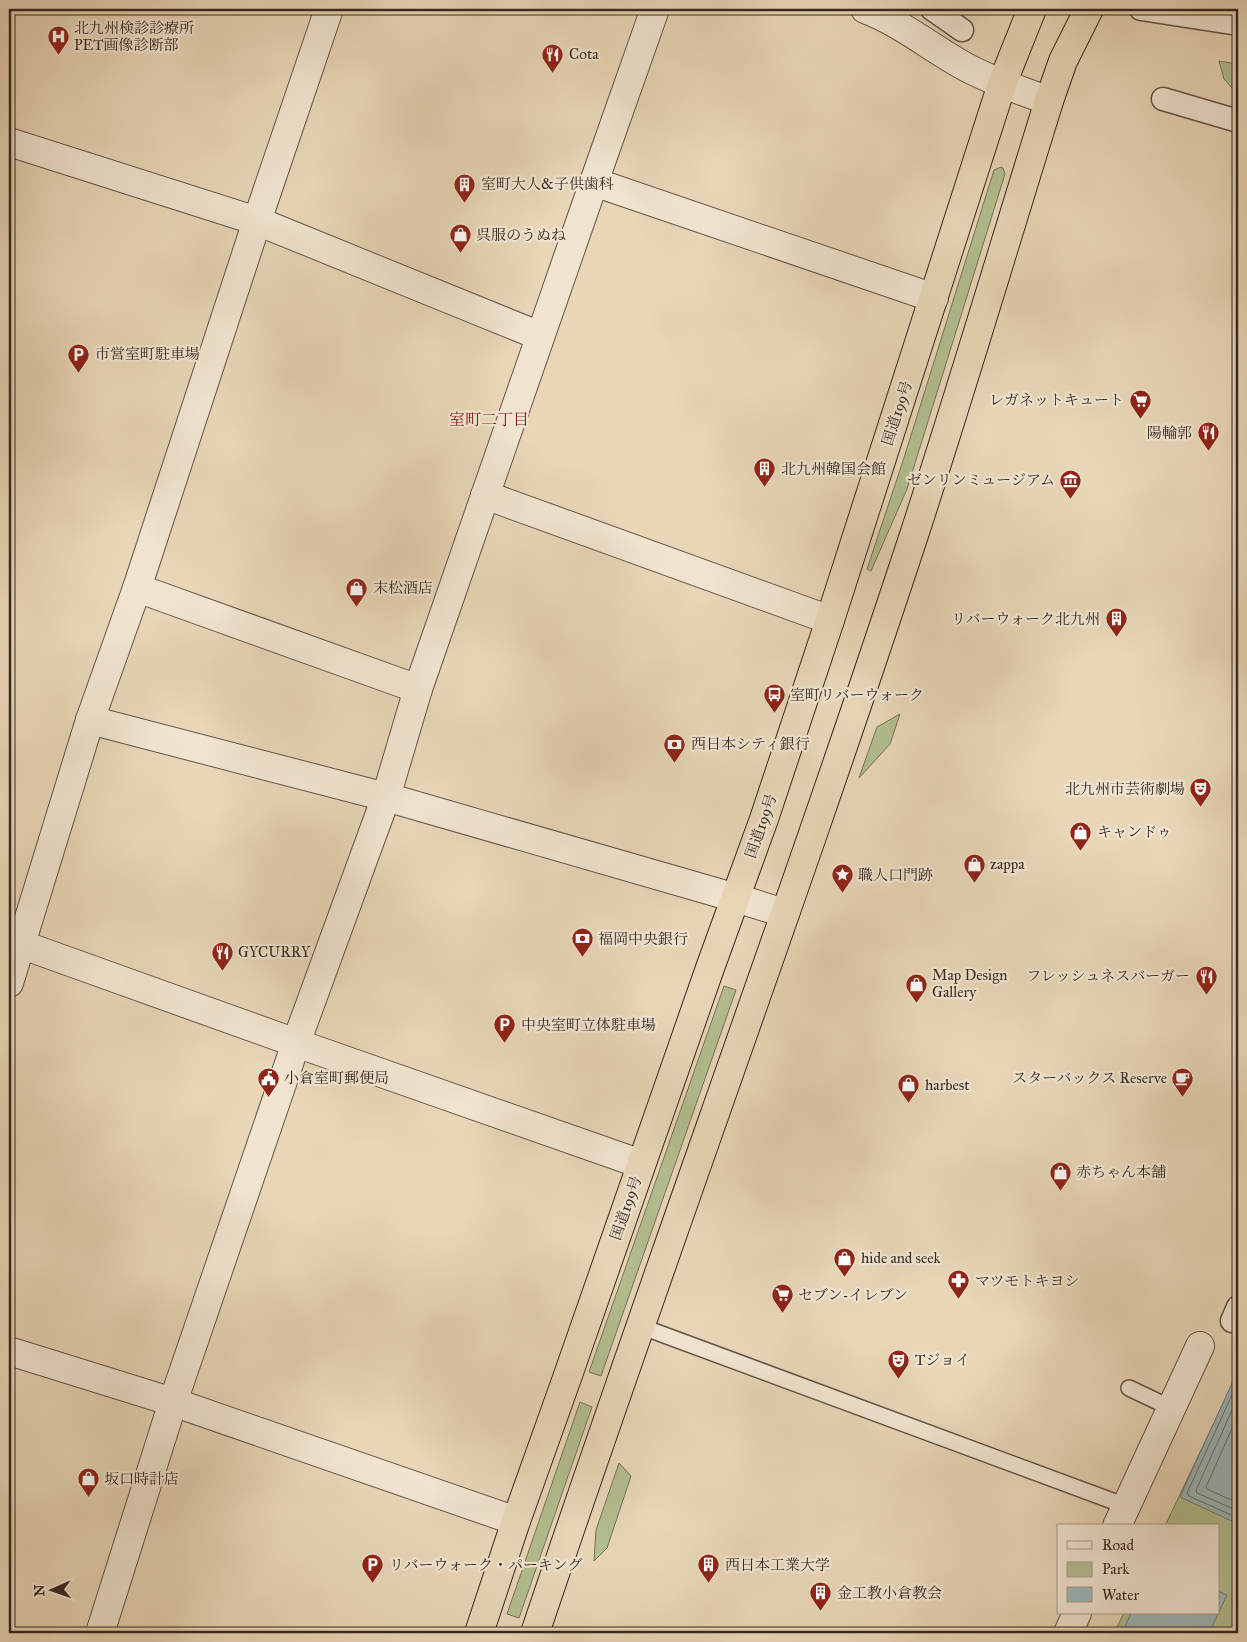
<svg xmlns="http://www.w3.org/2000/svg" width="1247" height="1642" font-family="'IM FELL Great Primer','Noto Serif JP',serif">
<rect width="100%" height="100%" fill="#e8d6b7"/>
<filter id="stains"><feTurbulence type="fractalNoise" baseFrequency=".004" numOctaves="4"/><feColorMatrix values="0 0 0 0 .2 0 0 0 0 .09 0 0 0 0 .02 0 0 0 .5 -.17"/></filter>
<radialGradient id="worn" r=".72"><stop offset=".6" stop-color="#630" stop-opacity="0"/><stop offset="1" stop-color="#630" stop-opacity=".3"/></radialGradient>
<g fill="#b3be90" stroke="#747359">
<path d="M1219,61L1238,64V95L1224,79Z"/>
<path d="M1001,167L1003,168L1005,174L907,489L871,571L867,569L903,461L994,170Z"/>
<path d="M900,714L890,744L859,778L877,727Z"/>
<path d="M724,986L736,990L601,1376L589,1372Z"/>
<path d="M1238,1372V1633H1114L1124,1613H1218V1526H1165Z"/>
<path d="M580,1402L592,1407L519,1618L507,1614Z"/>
<path d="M619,1463L631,1476L607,1548L594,1561L596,1530Z"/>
</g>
<g fill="#9bb6b9" stroke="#737d7d">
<path d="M1238,1370V1524L1180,1497Z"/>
<path d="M1218,1591L1227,1595L1209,1633H1122L1131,1613H1218Z"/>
</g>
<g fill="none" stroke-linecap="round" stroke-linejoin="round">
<g stroke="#686f6e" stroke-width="1">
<path d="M1238,1382L1187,1493L1189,1496L1238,1518"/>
<path d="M1238,1397L1196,1490L1197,1493L1238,1511"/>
<path d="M1238,1415L1206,1487L1207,1489L1238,1503"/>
</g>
<defs>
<g id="service">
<path d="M640,1326L1126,1506"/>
<path d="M1129,1388L1171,1408"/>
</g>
<g id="pedestrian">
<path d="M932,9L962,30"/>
<path d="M1141,9L1238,24"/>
<path d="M1163,99L1238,121"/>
<path d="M1232,1321L1238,1307"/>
</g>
<g id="minor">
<path d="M865,9C901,23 930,47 964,66C991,81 1020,90 1049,101"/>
<path d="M9,142L257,221L540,336"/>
<path d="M594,182L934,298"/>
<path d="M485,495L830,620"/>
<path d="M137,588L418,689"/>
<path d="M90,720L386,797L736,898L784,913"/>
<path d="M20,944L296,1043L641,1164"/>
<path d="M9,1351L173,1402L516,1521"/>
<path d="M100,1633L173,1402L296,1043L386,797L418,689L594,182L655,9"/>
</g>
<g id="tertiary">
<path d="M9,983L90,720L137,588L257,221L329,9"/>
<path d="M1117,1526L1200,1346"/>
<path d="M1068,1633L1077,1613"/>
</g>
<g id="trunk">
<path d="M479,1633L516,1521L567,1378L710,968L764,819L830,620L1002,84L1032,9"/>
<path d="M535,1633C658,1266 793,903 914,535C961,391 1004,246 1049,101L1063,61L1089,9"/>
</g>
</defs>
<use href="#service" stroke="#625447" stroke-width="18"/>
<use href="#pedestrian" stroke="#625447" stroke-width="25"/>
<use href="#minor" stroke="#625447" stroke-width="30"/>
<use href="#tertiary" stroke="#625447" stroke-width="30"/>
<use href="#trunk" stroke="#362822" stroke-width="30"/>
<use href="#service" stroke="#f0e4d0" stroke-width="15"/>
<use href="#pedestrian" stroke="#f0e4d0" stroke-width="22"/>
<use href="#minor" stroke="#f0e4d0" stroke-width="28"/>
<use href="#tertiary" stroke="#f0e4d0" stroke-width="28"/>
<use href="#trunk" stroke="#e8d6b7" stroke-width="28"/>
</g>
<defs>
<symbol id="hospital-pin" viewBox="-11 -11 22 30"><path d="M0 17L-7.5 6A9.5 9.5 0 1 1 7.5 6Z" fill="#8f2418" stroke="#f0e4d0"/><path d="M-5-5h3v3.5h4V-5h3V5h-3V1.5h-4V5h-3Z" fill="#fff"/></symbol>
<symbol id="restaurant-pin" viewBox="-11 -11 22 30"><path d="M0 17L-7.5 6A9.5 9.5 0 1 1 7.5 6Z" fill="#8f2418" stroke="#f0e4d0"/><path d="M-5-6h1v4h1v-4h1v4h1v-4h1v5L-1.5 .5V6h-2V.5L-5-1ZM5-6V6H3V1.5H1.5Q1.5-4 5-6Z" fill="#fff"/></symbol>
<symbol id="building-pin" viewBox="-11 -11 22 30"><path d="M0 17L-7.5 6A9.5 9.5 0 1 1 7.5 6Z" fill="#8f2418" stroke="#f0e4d0"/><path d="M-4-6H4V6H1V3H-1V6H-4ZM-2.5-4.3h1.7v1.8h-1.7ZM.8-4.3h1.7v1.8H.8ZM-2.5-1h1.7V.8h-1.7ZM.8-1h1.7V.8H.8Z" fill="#fff"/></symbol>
<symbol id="shop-pin" viewBox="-11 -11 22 30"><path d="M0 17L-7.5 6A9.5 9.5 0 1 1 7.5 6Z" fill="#8f2418" stroke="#f0e4d0"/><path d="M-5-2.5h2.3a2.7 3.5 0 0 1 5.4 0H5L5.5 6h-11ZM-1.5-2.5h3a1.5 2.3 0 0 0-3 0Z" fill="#fff"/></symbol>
<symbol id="parking-pin" viewBox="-11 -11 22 30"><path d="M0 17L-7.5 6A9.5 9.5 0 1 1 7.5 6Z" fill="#8f2418" stroke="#f0e4d0"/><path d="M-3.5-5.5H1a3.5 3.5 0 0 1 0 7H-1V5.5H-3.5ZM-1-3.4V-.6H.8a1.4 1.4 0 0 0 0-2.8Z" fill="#fff"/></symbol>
<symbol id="supermarket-pin" viewBox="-11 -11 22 30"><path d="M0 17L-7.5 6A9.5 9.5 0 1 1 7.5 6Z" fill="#8f2418" stroke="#f0e4d0"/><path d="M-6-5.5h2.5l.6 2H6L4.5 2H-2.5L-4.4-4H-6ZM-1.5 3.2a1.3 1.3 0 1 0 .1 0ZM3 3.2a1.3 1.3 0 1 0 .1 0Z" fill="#fff"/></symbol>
<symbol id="museum-pin" viewBox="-11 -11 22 30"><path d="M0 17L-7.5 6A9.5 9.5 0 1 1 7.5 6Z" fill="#8f2418" stroke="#f0e4d0"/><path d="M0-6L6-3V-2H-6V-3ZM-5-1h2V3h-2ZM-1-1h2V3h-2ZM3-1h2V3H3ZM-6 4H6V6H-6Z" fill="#fff"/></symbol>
<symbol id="bus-pin" viewBox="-11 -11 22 30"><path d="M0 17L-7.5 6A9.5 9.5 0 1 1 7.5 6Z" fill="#8f2418" stroke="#f0e4d0"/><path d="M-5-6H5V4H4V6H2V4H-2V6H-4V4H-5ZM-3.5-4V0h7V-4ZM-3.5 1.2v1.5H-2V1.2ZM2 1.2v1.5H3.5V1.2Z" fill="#fff"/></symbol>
<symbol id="bank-pin" viewBox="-11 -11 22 30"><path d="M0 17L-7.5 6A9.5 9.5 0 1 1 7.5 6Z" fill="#8f2418" stroke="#f0e4d0"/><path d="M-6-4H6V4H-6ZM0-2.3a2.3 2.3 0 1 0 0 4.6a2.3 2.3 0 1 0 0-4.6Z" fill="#fff"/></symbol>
<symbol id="theatre-pin" viewBox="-11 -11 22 30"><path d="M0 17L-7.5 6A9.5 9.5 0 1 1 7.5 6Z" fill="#8f2418" stroke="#f0e4d0"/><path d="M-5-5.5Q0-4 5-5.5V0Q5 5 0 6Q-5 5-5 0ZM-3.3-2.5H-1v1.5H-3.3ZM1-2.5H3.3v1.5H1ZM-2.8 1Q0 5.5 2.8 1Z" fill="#fff"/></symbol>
<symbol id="sight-pin" viewBox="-11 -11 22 30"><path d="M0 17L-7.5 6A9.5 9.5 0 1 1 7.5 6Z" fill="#8f2418" stroke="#f0e4d0"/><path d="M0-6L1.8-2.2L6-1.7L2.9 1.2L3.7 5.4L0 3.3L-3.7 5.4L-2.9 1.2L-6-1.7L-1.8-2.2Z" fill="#fff"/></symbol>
<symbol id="civic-pin" viewBox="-11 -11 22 30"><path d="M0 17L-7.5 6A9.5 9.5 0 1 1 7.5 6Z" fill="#8f2418" stroke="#f0e4d0"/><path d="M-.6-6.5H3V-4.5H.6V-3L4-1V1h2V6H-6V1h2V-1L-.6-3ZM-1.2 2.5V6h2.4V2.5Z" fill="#fff"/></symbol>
<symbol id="cafe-pin" viewBox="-11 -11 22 30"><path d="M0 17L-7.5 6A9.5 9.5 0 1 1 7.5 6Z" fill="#8f2418" stroke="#f0e4d0"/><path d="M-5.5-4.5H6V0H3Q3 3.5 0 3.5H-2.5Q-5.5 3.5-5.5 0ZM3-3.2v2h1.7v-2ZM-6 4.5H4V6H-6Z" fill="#fff"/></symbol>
<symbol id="pharmacy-pin" viewBox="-11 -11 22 30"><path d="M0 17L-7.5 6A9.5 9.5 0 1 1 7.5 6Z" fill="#8f2418" stroke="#f0e4d0"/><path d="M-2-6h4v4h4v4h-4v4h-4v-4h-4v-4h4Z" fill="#fff"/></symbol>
</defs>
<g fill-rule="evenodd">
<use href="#hospital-pin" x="46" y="24" width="25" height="34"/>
<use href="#restaurant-pin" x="540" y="42" width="25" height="34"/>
<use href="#building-pin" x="452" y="172" width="25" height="34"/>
<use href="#shop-pin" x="448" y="222" width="25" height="34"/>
<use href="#parking-pin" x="66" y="342" width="25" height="34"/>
<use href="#supermarket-pin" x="1128" y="388" width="25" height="34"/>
<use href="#restaurant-pin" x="1196" y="420" width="25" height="34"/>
<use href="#building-pin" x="752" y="456" width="25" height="34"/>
<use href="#museum-pin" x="1058" y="468" width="25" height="34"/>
<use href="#shop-pin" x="344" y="576" width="25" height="34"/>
<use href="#building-pin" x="1104" y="606" width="25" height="34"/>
<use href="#bus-pin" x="762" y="682" width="25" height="34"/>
<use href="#bank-pin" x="662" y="732" width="25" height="34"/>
<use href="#theatre-pin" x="1188" y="776" width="25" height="34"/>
<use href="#shop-pin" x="1068" y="820" width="25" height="34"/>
<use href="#shop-pin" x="962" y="852" width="25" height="34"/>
<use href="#sight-pin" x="830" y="862" width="25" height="34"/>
<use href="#bank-pin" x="570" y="926" width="25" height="34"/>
<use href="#restaurant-pin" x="210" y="940" width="25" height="34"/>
<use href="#restaurant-pin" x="1194" y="964" width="25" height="34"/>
<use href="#shop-pin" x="904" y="972" width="25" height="34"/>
<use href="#parking-pin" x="492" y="1012" width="25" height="34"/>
<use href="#civic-pin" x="256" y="1066" width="25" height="34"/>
<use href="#cafe-pin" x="1170" y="1066" width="25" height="34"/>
<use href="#shop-pin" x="896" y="1072" width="25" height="34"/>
<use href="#shop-pin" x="1048" y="1160" width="25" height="34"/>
<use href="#shop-pin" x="832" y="1246" width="25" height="34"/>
<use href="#pharmacy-pin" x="946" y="1268" width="25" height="34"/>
<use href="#supermarket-pin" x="770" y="1282" width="25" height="34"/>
<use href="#theatre-pin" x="886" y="1348" width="25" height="34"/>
<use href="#shop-pin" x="76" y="1466" width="25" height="34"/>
<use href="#parking-pin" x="360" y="1552" width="25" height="34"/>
<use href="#building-pin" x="696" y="1552" width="25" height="34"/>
<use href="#building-pin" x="808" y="1580" width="25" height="34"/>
</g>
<g text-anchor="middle" stroke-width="4.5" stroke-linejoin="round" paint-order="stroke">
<g font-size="15" fill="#362822" stroke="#f0e4d0" text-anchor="start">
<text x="74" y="33">北九州検診診療所<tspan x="74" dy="17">PET画像診断部</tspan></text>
<text x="569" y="59">Cota</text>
<text x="481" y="189">室町大人&amp;子供歯科</text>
<text x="476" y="240">呉服のうぬね</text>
<text x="95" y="359">市営室町駐車場</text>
<text x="1124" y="405" text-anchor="end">レガネットキュート</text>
<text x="1192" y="438" text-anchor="end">陽輪郭</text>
<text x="781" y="474">北九州韓国会館</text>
<text x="1055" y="485" text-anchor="end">ゼンリンミュージアム</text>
<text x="373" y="593">末松酒店</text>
<text x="1100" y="624" text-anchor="end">リバーウォーク北九州</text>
<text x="790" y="700">室町リバーウォーク</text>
<text x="691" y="749">西日本シティ銀行</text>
<text x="1185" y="794" text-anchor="end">北九州市芸術劇場</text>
<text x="1097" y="837">キャンドゥ</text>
<text x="990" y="869">zappa</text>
<text x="858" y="880">職人口門跡</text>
<text x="598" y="944">福岡中央銀行</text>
<text x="238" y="957">GYCURRY</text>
<text x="932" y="980">Map Design<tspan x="932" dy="17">Gallery</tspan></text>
<text x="1190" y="981" text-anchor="end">フレッシュネスバーガー</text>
<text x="521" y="1030">中央室町立体駐車場</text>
<text x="284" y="1083">小倉室町郵便局</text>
<text x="1167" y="1083" text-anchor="end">スターバックス Reserve</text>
<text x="925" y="1090">harbest</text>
<text x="1076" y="1177">赤ちゃん本舗</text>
<text x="861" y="1263">hide and seek</text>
<text x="975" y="1286">マツモトキヨシ</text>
<text x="798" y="1300">セブン-イレブン</text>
<text x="915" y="1365">Tジョイ</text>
<text x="104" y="1484">坂口時計店</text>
<text x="389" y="1570">リバーウォーク・パーキング</text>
<text x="725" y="1570">西日本工業大学</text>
<text x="837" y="1598">金工教小倉教会</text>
</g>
<g font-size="15" fill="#362822" stroke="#f0e4d0">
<text transform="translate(897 413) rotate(-72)" y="5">国道199号</text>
<text transform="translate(761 826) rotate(-71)" y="5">国道199号</text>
<text transform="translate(626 1208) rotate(-71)" y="5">国道199号</text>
</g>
<g font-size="16" fill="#7a1f14" stroke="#f0e4d0">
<text x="489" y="425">室町二丁目</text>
</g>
</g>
<rect width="1247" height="1642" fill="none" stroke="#e8d6b7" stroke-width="30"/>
<rect x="10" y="10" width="1227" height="1622" fill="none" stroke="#362822" stroke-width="2.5"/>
<rect x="15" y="15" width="1217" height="1612" fill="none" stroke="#362822"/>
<rect x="1057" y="1524" width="162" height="90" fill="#f0e4d0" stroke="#a6998a"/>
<rect x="1067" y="1541" width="25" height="8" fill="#f0e4d0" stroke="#a6998a"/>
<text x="1102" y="1550" font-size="15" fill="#362822">Road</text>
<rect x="1067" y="1562" width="25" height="15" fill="#b3be90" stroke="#a6998a"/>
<text x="1102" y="1574" font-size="15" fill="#362822">Park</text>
<rect x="1067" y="1587" width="25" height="15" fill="#9bb6b9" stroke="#a6998a"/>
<text x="1102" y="1600" font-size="15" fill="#362822">Water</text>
<g transform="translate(52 1590) rotate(268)" stroke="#f0e4d0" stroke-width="4" paint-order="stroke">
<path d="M0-4L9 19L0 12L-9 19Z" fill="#362822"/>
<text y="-8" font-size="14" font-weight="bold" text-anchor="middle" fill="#362822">N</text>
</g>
<rect width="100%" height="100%" filter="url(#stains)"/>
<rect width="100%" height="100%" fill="url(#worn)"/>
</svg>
